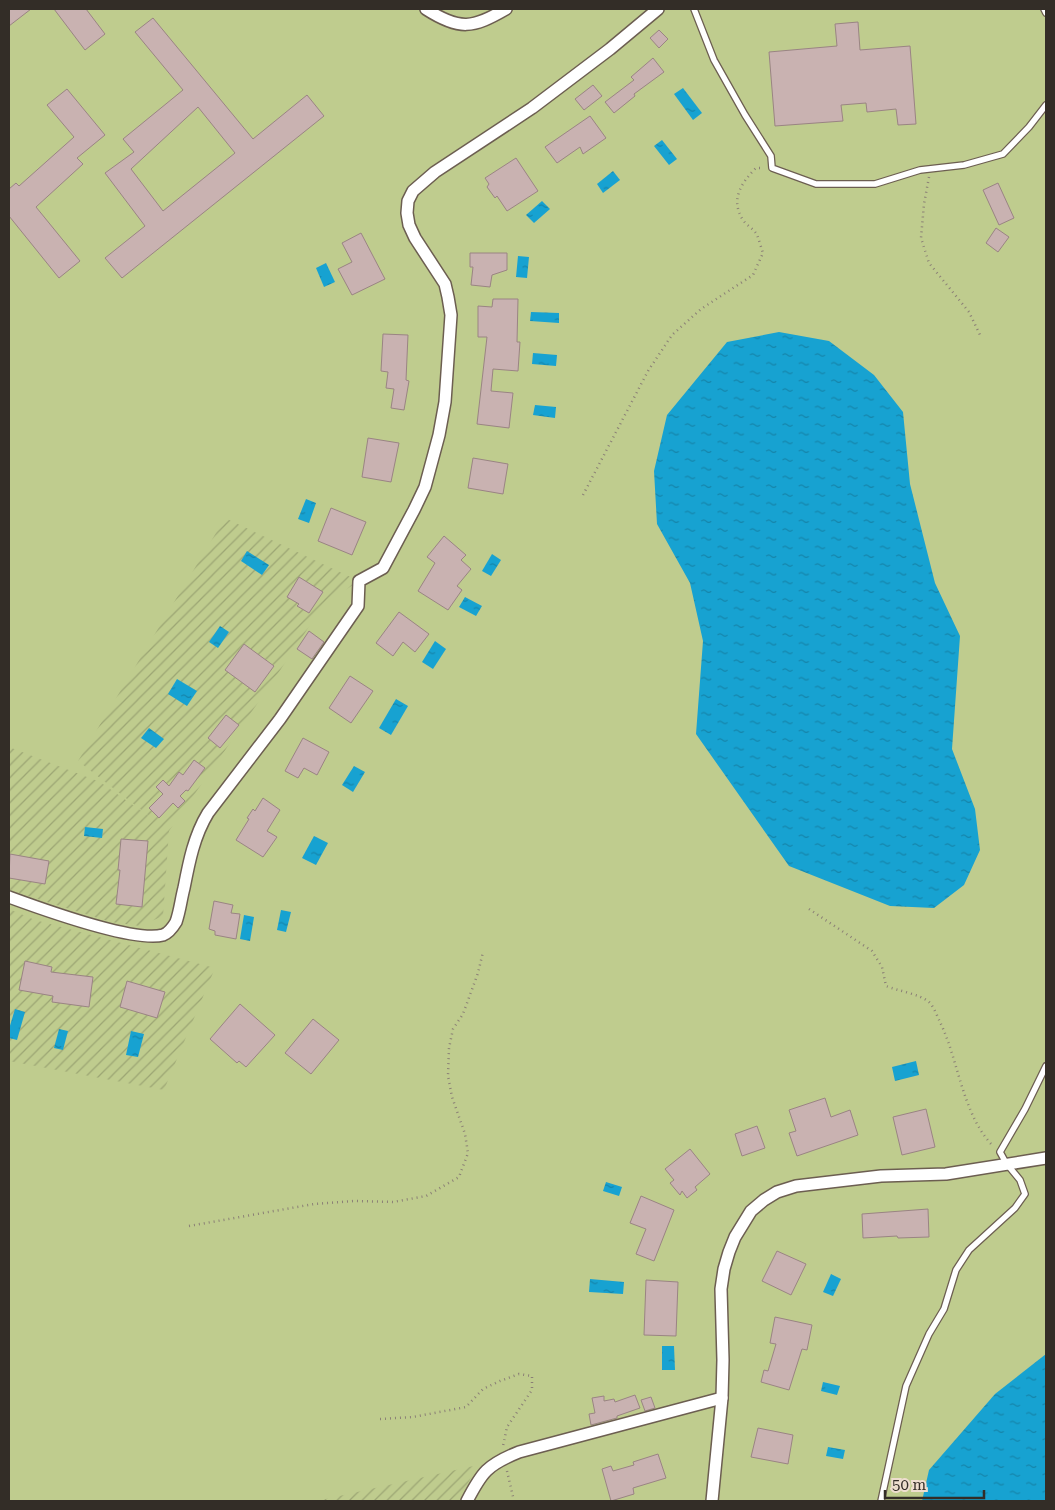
<svg xmlns="http://www.w3.org/2000/svg" width="1055" height="1510" font-family="'Roboto Serif',serif">
<defs>
<pattern id="garden-furrows" width="10" height="10" patternUnits="userSpaceOnUse" patternTransform="scale(1.25)"><rect width="10" height="10" fill="#bfcc8e"/><path d="M-1 1l2-2M0 10L10 0M9 11l2-2" fill="none" stroke="#9ca674"/></pattern>
<pattern id="water-ripples" width="26" height="14" patternUnits="userSpaceOnUse" patternTransform="scale(1.25)"><rect width="26" height="14" fill="#17a2d1"/><path d="M2 4q2-2 4 0t4 0M15 11q2-2 4 0t4 0" fill="none" stroke="#1584aa"/></pattern>
</defs>
<rect width="100%" height="100%" fill="#eedecf"/>
<rect fill="#bfcc8e" x="9" y="9" width="1037" height="1492"/>
<g fill="url(#garden-furrows)">
<path d="M225,518L359,581L324,604L271,684L169,831L163,916L140,926L111,922L9,890V747L100,782L153,819L78,761Z"/>
<path d="M9,909L35,920L215,968L164,1090L9,1061Z"/>
<path d="M478,1465L458,1501H317Z"/>
</g>
<g fill="url(#water-ripples)">
<path d="M683,88L702,113L693,120L674,94Z"/>
<path d="M662,140L677,159L669,165L654,146Z"/>
<path d="M613,171L620,180L603,193L597,184Z"/>
<path d="M542,201L550,209L534,223L526,215Z"/>
<path d="M518,256L529,257L527,278L516,277Z"/>
<path d="M326,263L335,282L324,287L316,268Z"/>
<path d="M531,312L559,313V323L530,321Z"/>
<path d="M779,332L829,341L874,375L903,412L910,484L935,583L960,636L952,749L975,809L980,850L964,885L934,908L890,906L789,866L696,734L703,641L690,583L657,524L654,471L667,415L727,342Z"/>
<path d="M533,353L557,355L556,366L532,364Z"/>
<path d="M535,405L556,407L555,418L533,415Z"/>
<path d="M306,499L316,503L309,523L298,519Z"/>
<path d="M247,551L269,565L262,575L241,561Z"/>
<path d="M492,554L501,560L491,576L482,571Z"/>
<path d="M465,597L482,606L476,616L459,607Z"/>
<path d="M220,626L229,632L218,648L209,642Z"/>
<path d="M435,641L446,649L433,669L422,662Z"/>
<path d="M177,679L197,691L187,706L168,694Z"/>
<path d="M396,699L408,706L391,735L379,728Z"/>
<path d="M149,728L164,739L156,748L141,738Z"/>
<path d="M354,766L365,772L353,792L342,785Z"/>
<path d="M85,827L103,829L102,838L84,836Z"/>
<path d="M314,836L328,843L316,865L302,858Z"/>
<path d="M281,910L291,912L286,932L277,930Z"/>
<path d="M244,915L254,917L250,941L240,939Z"/>
<path d="M15,1009L25,1012L17,1040L9,1038V1029Z"/>
<path d="M59,1029L68,1031L63,1050L54,1048Z"/>
<path d="M131,1031L144,1034L138,1057L126,1055Z"/>
<path d="M916,1061L919,1075L895,1081L892,1067Z"/>
<path d="M606,1182L622,1187L619,1196L603,1191Z"/>
<path d="M831,1274L841,1279L833,1296L823,1292Z"/>
<path d="M590,1279L624,1282L623,1294L589,1292Z"/>
<path d="M662,1346H674L675,1370H662Z"/>
<path d="M1046,1354V1501H922L929,1470L995,1394Z"/>
<path d="M823,1382L840,1386L837,1395L821,1391Z"/>
<path d="M828,1447L845,1450L843,1459L826,1456Z"/>
</g>
<g fill="#c9b2b1" stroke="#9a8483" fill-rule="evenodd">
<path d="M9,9H31L9,26Z"/>
<path d="M54,9H86L105,34L85,50Z"/>
<path d="M153,18L253,139L307,95L324,116L122,278L105,258L145,226L105,173L134,152L123,139L183,90L135,32ZM198,107L235,153L163,211L131,169Z"/>
<path d="M858,22L860,50L910,46L916,124L898,125L896,109L867,112L866,103L841,105L843,121L775,126L769,52L837,46L835,24Z"/>
<path d="M659,30L668,39L659,48L650,38Z"/>
<path d="M653,58L664,72L634,94L635,96L614,113L605,102L634,80L631,77Z"/>
<path d="M593,85L602,96L584,110L575,99Z"/>
<path d="M67,89L105,135L77,158L83,164L36,207L80,261L59,278L9,216V189L16,183L19,186L74,137L47,105Z"/>
<path d="M590,116L606,138L583,154L580,147L557,163L545,147Z"/>
<path d="M516,158L538,191L507,211L497,196L495,198L487,187L489,184L485,178Z"/>
<path d="M998,183L1014,218L999,225L983,190Z"/>
<path d="M996,228L1009,237L998,252L986,243Z"/>
<path d="M361,233L385,279L352,295L338,269L352,262L342,243Z"/>
<path d="M470,253H507V270L492,275L490,287L471,285L473,267H470Z"/>
<path d="M493,299H518L517,342H520L518,371L493,369L491,391L513,393L509,428L477,424L487,337H478V306L492,307Z"/>
<path d="M383,334L408,335L406,380L409,381L404,410L391,408L394,389L386,388L388,372L381,371Z"/>
<path d="M368,438L399,443L391,482L362,477Z"/>
<path d="M473,458L508,464L503,494L468,488Z"/>
<path d="M331,508L366,522L352,555L318,541Z"/>
<path d="M444,536L466,555L461,560L471,569L457,586L462,590L448,610L418,591L435,563L427,557Z"/>
<path d="M299,577L323,592L309,613L297,606L299,604L287,597Z"/>
<path d="M399,612L429,634L415,652L403,642L393,656L376,643Z"/>
<path d="M309,631L324,642L312,659L297,649Z"/>
<path d="M244,644L274,666L255,692L225,670Z"/>
<path d="M350,676L373,691L351,723L329,708Z"/>
<path d="M226,715L239,725L220,748L208,738Z"/>
<path d="M303,738L329,752L317,775L304,768L298,778L285,771Z"/>
<path d="M194,760L205,768L188,791L186,790L180,796L185,801L178,808L173,803L159,818L149,808L163,794L156,787L163,780L169,786L179,772L183,775Z"/>
<path d="M263,798L280,810L267,831L277,837L263,857L236,840L249,819L247,818L253,809L255,811Z"/>
<path d="M121,839L148,841L142,907L116,904L120,870H118Z"/>
<path d="M10,854L49,861L45,884L9,878Z"/>
<path d="M214,901L233,905L231,913L240,914L236,939L215,935V931L209,929Z"/>
<path d="M25,961L52,967L51,972L93,977L89,1007L52,1002L53,996L19,990Z"/>
<path d="M127,981L165,992L157,1018L120,1007Z"/>
<path d="M240,1004L275,1035L246,1067L239,1061L237,1063L210,1039Z"/>
<path d="M313,1019L339,1040L311,1074L285,1053Z"/>
<path d="M825,1098L831,1117L850,1110L858,1135L797,1156L789,1133L796,1131L789,1110Z"/>
<path d="M926,1109L935,1147L902,1155L893,1117Z"/>
<path d="M757,1126L765,1148L742,1156L735,1134Z"/>
<path d="M690,1149L710,1174L695,1187L697,1190L687,1198L682,1191L680,1195L670,1183L674,1180L665,1169Z"/>
<path d="M641,1196L674,1210L654,1261L636,1254L646,1229L630,1223Z"/>
<path d="M928,1209L929,1237L898,1238L897,1236L863,1238L862,1214Z"/>
<path d="M777,1251L806,1264L791,1295L762,1281Z"/>
<path d="M646,1280L678,1282L676,1336L644,1335Z"/>
<path d="M775,1317L812,1325L807,1350L802,1349L789,1390L761,1382L764,1370L768,1371L776,1344L770,1343Z"/>
<path d="M635,1395L640,1408L617,1416V1418L591,1425L589,1414L595,1413L592,1398L604,1396V1401L614,1399L615,1402Z"/>
<path d="M651,1397L655,1408L645,1411L641,1400Z"/>
<path d="M758,1428L793,1435L788,1464L751,1457Z"/>
<path d="M658,1454L666,1478L633,1488L634,1494L611,1501L602,1469L611,1466L613,1471L634,1465L633,1462Z"/>
</g>
<g fill="none" stroke-linecap="round" stroke-linejoin="round">
<defs>
<g id="service">
<path d="M694,9L714,60L745,115L771,156L772,168L816,184H875L920,170L964,165L1003,154L1029,127L1046,105"/>
<path d="M1044,9L1046,13"/>
<path d="M881,1501L906,1386L929,1334L944,1309L956,1270L969,1250L1015,1208L1025,1194L1020,1180L1006,1163L1000,1152L1025,1109L1046,1066"/>
</g>
<g id="minor">
<path d="M426,9C460,31 473,28 506,9"/>
<path d="M9,897C39,908 134,943 163,935C169,933 173,927 176,922C180,911 181,899 184,888C189,862 194,836 208,813L280,719L358,606L359,581L383,568L414,510L425,487L439,435L445,402L451,315L448,297L445,284L415,238L409,225L407,213L408,201L413,191L435,172L532,108L610,49L658,9"/>
<path d="M467,1501C482,1472 487,1465 519,1452L722,1398"/>
<path d="M712,1501L722,1398L723,1360L721,1289L724,1269L729,1252L735,1237L751,1211L764,1200L777,1192L796,1186L881,1176L946,1174L1046,1158"/>
</g>
</defs>
<use href="#service" stroke="#6c5e51" stroke-width="8"/>
<use href="#minor" stroke="#6c5e51" stroke-width="14"/>
<g stroke="#8b8076" stroke-width="2.5" stroke-dasharray="1 4" stroke-linecap="butt">
<path d="M929,177L924,204L921,238L929,263L969,312L981,337"/>
<path d="M583,495L648,371L672,335L701,309L753,275L763,253C761,247 759,240 757,235C754,229 747,226 743,220C730,200 741,183 756,168H764"/>
<path d="M809,909L872,951L882,967L886,986C898,991 920,994 929,1002C934,1007 937,1016 940,1022C959,1061 962,1114 993,1146"/>
<path d="M189,1226L314,1204L354,1201L393,1202L426,1196L459,1177L468,1153L465,1134L452,1097L448,1076L449,1048L453,1029L463,1014L478,973L483,952"/>
<path d="M380,1419L413,1417L466,1407L483,1389L500,1381L519,1374L532,1376V1390L507,1427L503,1446"/>
<path d="M507,1471L514,1501"/>
</g>
<use href="#service" stroke="#fff" stroke-width="5.5"/>
<use href="#minor" stroke="#fff" stroke-width="11"/>
</g>
<rect width="1055" height="1510" fill="none" stroke="#332d27" stroke-width="20"/>
<path d="M885 1490v8h99v-8" fill="none" stroke="#332d27" stroke-width="2.5"/>
<text x="892" y="1490" font-size="15" fill="#332d27" stroke="#eedecf" stroke-width="4" paint-order="stroke">50 m</text>
</svg>
